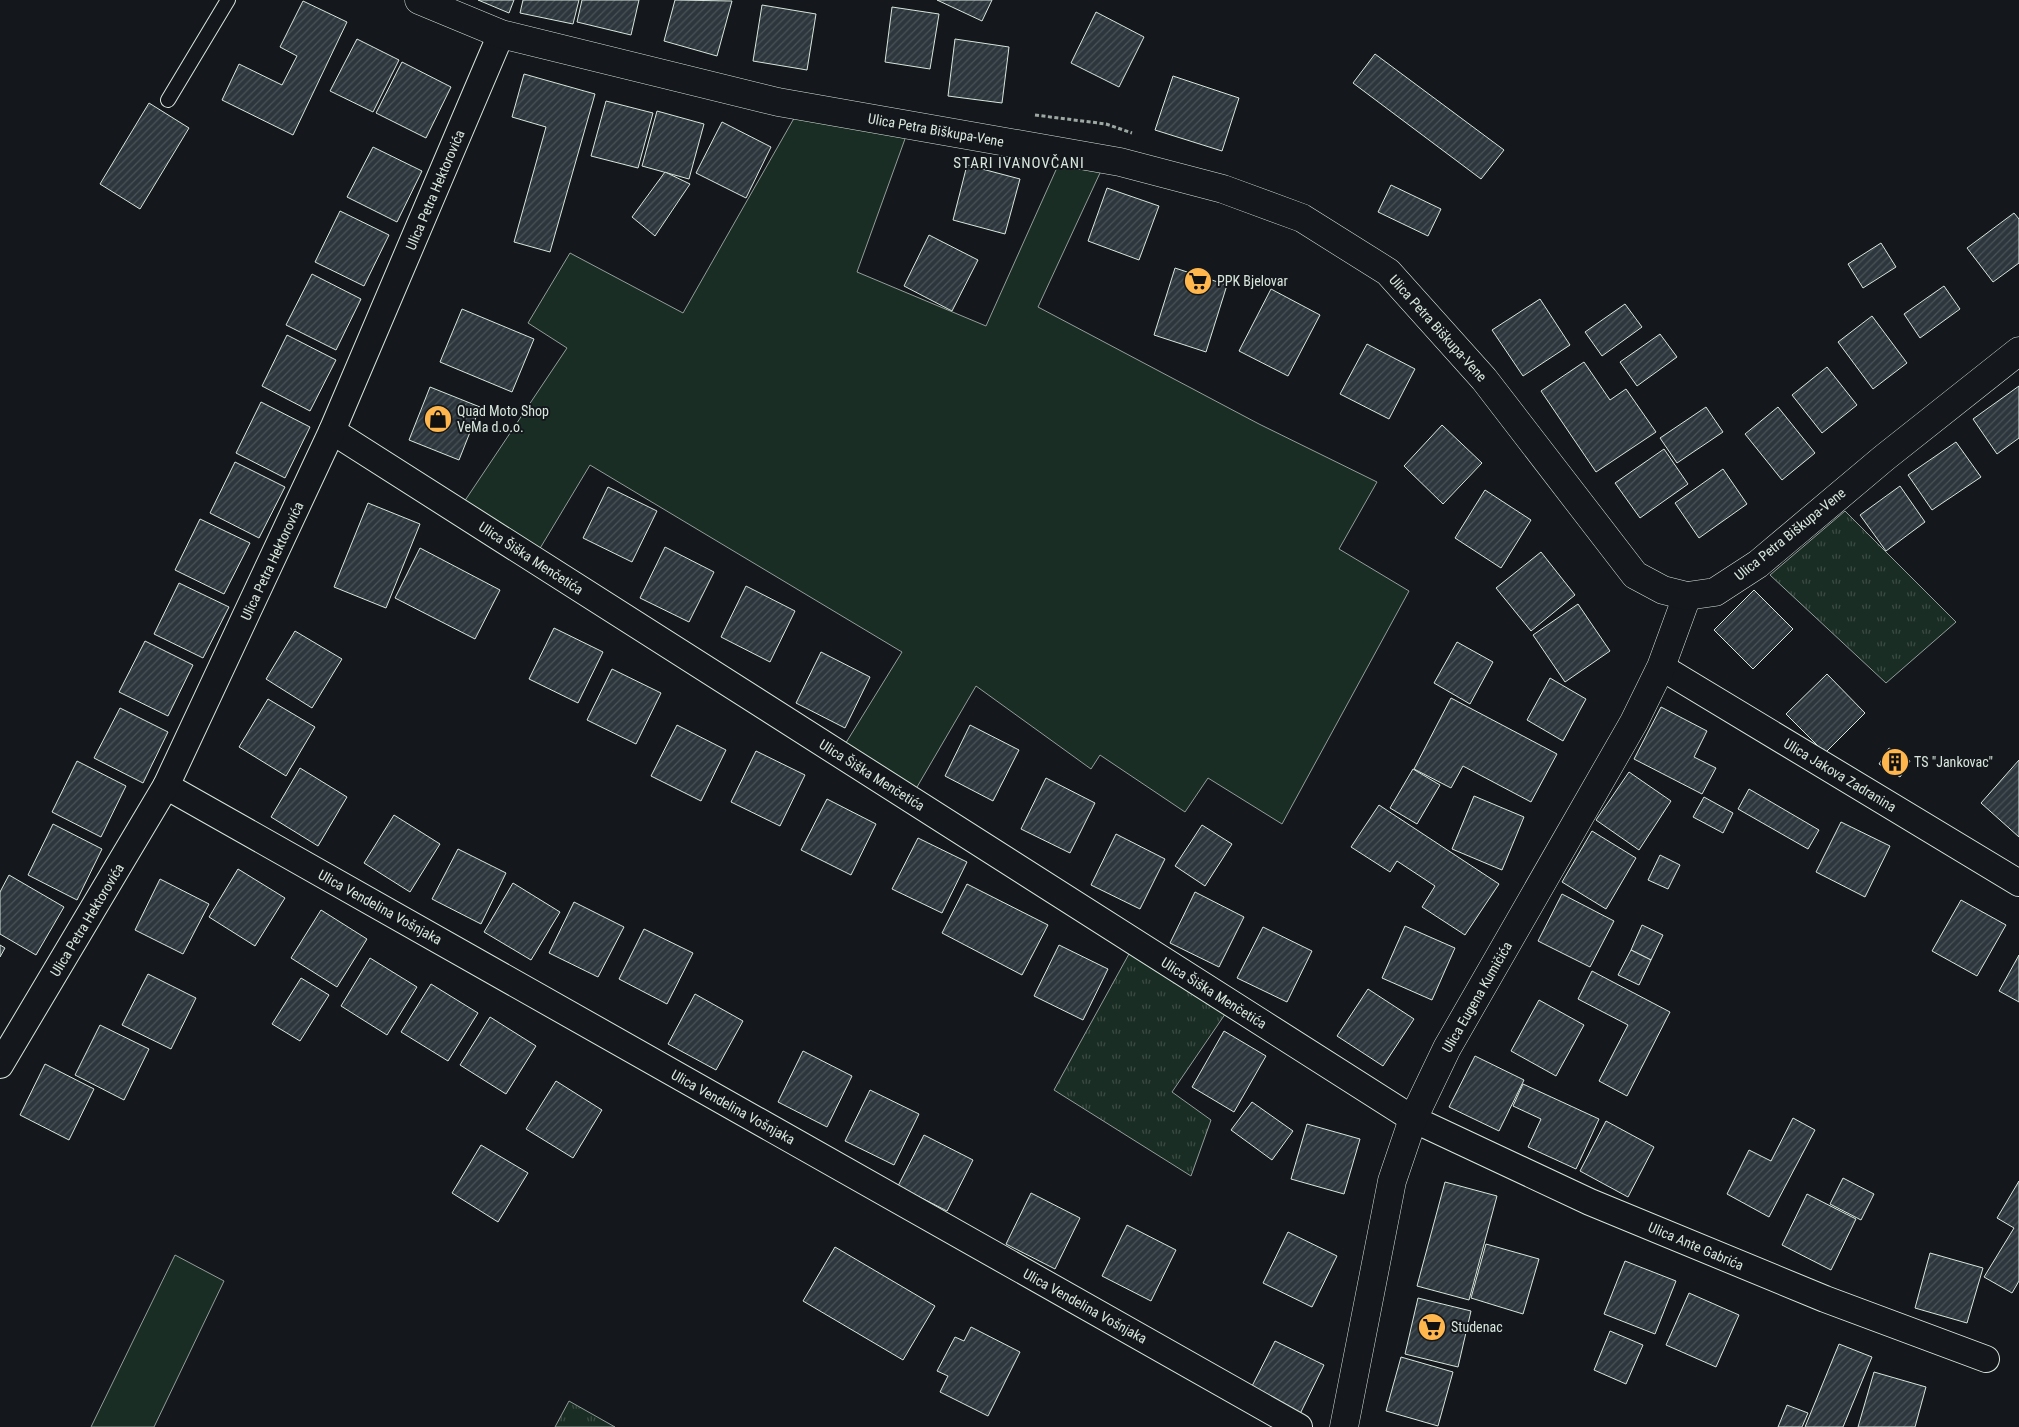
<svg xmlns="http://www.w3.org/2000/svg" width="2019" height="1427" font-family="'Roboto Condensed',sans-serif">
<defs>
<pattern id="grass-tufts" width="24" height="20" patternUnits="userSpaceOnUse" patternTransform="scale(1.25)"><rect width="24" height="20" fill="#1a2d24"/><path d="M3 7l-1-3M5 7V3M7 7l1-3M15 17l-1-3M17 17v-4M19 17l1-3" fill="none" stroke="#3b4b43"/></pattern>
<pattern id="building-hatch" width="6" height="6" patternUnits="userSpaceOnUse" patternTransform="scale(1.25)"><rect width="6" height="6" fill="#2c363c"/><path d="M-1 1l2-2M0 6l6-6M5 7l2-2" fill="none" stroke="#4a5358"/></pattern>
</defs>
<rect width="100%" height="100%" fill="#14181c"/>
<g fill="url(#grass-tufts)" stroke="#939e99">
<path d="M1845,511L1956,622L1886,683L1770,575Z"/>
<path d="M1135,943L1232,1004L1172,1092L1211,1120L1191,1176L1054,1090Z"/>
<path d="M569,1401L615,1427H555Z"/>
</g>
<g fill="#1a2d24" stroke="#939e99">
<path d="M801,106L910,125L857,272L986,326L1064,152L1106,160L1038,307L1259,424L1377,482L1339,549L1409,591L1282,824L1208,778L1185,812L1100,755L1091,769L976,686L910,799L839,754L902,652L590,465L533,560L458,511L567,348L528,323L570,253L683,313Z"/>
<path d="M175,1255L224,1281L154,1427H91Z"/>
</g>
<g fill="url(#building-hatch)" stroke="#d8e6dc">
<path d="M478,0H514L509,13Z"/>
<path d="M523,0H579L573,24L520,13Z"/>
<path d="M582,0H639L631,35L577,22Z"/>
<path d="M675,0L732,1L717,56L664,41Z"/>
<path d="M937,0H992L982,21Z"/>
<path d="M303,1L347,22L293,135L222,100L239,64L282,85L297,56L280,47Z"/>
<path d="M762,5L816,14L807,70L753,61Z"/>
<path d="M892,7L939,14L930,69L885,62Z"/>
<path d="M1096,12L1144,37L1119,87L1071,63Z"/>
<path d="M357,39L399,60L373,112L330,91Z"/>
<path d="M955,39L1009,47L1002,103L948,96Z"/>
<path d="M1375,54L1504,150L1481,179L1353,83Z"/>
<path d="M402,62L451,87L426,138L376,113Z"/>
<path d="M524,74L595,94L550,252L514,242L546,127L512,117Z"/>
<path d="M1173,76L1239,98L1222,151L1155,130Z"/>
<path d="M606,101L653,113L638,168L591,156Z"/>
<path d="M149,103L189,128L140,209L100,184Z"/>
<path d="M657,111L704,124L689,179L642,166Z"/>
<path d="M722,122L771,147L746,198L696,173Z"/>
<path d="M373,147L422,171L397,222L347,197Z"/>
<path d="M967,165L1020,179L1005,234L953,220Z"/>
<path d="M665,172L690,184L655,236L632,217Z"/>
<path d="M1391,185L1441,209L1428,236L1378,212Z"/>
<path d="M1107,188L1159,206L1139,260L1088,241Z"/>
<path d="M340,211L389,235L364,286L315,262Z"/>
<path d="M2014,213L2019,219V263L1993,282L1967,248Z"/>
<path d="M929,235L978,260L952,311L904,286Z"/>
<path d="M1881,243L1896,267L1863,288L1848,264Z"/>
<path d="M1175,268L1227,285L1206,352L1154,335Z"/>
<path d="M312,274L361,299L336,350L286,325Z"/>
<path d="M1944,286L1960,309L1920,338L1904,314Z"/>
<path d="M1271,289L1320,315L1288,376L1239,351Z"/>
<path d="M1540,299L1570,345L1523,376L1492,330Z"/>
<path d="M1625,304L1642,327L1602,356L1585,332Z"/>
<path d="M462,309L534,339L512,392L440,362Z"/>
<path d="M1872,316L1907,363L1873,389L1838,342Z"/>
<path d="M1660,334L1677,357L1637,386L1620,362Z"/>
<path d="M287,335L336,360L310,411L262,386Z"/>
<path d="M1367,344L1415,369L1389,419L1340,394Z"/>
<path d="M1584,362L1610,400L1626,389L1656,432L1596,472L1541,391Z"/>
<path d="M1827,367L1857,405L1822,433L1792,395Z"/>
<path d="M2019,386V438L1997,454L1973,419Z"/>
<path d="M430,387L480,407L459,460L409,440Z"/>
<path d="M261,402L310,427L285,478L236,453Z"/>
<path d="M1706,407L1723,432L1677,463L1660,438Z"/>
<path d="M1778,407L1815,453L1782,480L1745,434Z"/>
<path d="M1442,425L1482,463L1443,504L1404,466Z"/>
<path d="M1956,442L1981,477L1932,510L1908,475Z"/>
<path d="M1664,449L1688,484L1640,518L1615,483Z"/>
<path d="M235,462L285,487L259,538L210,513Z"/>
<path d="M1723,469L1747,504L1699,538L1675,503Z"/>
<path d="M1900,486L1925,522L1886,551L1860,515Z"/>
<path d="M608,487L657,511L632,562L583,538Z"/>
<path d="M1485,490L1531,520L1501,568L1455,538Z"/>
<path d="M368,503L420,524L386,608L334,587Z"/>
<path d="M200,519L250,543L224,594L175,570Z"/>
<path d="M665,547L714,572L689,622L640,598Z"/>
<path d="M420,548L500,590L475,639L395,598Z"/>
<path d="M1541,552L1575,595L1531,631L1496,588Z"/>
<path d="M179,583L229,607L203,658L154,634Z"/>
<path d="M746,586L795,611L770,662L721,637Z"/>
<path d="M1754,590L1793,629L1753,669L1714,630Z"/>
<path d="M1578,604L1610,651L1565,682L1533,635Z"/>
<path d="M554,628L603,652L578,703L529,679Z"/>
<path d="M295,631L342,659L312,708L266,679Z"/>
<path d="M145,641L193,665L168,716L119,692Z"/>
<path d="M1457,642L1493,662L1470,704L1434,683Z"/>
<path d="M821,652L870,677L845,728L796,703Z"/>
<path d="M612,669L661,693L636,744L587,720Z"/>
<path d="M1827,674L1865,713L1825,753L1786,714Z"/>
<path d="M1550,678L1586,699L1563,741L1527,720Z"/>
<path d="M1451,698L1557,754L1531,802L1463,766L1451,788L1414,769Z"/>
<path d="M268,699L315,727L286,776L239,747Z"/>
<path d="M1661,707L1707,731L1694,757L1716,768L1702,794L1634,759Z"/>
<path d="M120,708L168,732L143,783L94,758Z"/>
<path d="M677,725L726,750L701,801L651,776Z"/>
<path d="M970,725L1019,750L993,801L945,776Z"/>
<path d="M1889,748L1910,761L1900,777L1879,764Z"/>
<path d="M756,751L805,775L780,826L731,802Z"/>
<path d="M2019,760V837L1981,803Z"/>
<path d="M77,761L126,786L101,837L52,812Z"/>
<path d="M300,768L347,797L318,846L271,817Z"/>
<path d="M1413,769L1440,785L1417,824L1390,808Z"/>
<path d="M1629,772L1671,801L1639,850L1596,820Z"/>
<path d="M1046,778L1095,803L1070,853L1021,829Z"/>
<path d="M1749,789L1819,830L1808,849L1738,809Z"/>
<path d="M1474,796L1524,817L1502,870L1452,849Z"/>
<path d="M1704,797L1733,813L1723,833L1693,817Z"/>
<path d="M827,799L876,824L851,875L801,850Z"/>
<path d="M1379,805L1499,884L1465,935L1422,907L1435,886L1397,861L1390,872L1351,847Z"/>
<path d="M394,815L440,844L410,892L364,863Z"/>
<path d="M1841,822L1890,846L1865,897L1816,872Z"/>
<path d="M53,824L102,849L77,900L28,875Z"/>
<path d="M1202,825L1232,844L1205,886L1175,866Z"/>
<path d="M1592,831L1636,858L1606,909L1562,882Z"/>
<path d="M1116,834L1165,859L1140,909L1091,885Z"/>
<path d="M918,838L967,862L942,913L892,889Z"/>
<path d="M458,849L506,873L481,924L432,899Z"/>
<path d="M1660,855L1680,865L1668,889L1648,880Z"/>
<path d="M238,869L285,898L255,946L209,917Z"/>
<path d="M9,875L64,907L36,955L0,934V892Z"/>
<path d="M160,879L209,904L183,954L135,930Z"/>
<path d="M513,883L560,912L531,960L484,932Z"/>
<path d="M967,884L1048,925L1022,975L942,933Z"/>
<path d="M1195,892L1244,917L1219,967L1170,943Z"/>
<path d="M1562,894L1614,921L1590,967L1538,941Z"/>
<path d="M1961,900L2006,925L1977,976L1932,951Z"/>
<path d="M574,902L624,927L598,977L549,953Z"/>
<path d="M321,910L367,939L337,987L291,958Z"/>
<path d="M1642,925L1663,935L1651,960L1631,950Z"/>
<path d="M1405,926L1455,948L1432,1000L1382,978Z"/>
<path d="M1263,927L1312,951L1287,1002L1237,978Z"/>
<path d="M644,929L693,953L667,1004L619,979Z"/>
<path d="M0,945L5,948L0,957Z"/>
<path d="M1059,945L1108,969L1083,1020L1034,996Z"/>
<path d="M1631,950L1651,960L1639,985L1618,975Z"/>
<path d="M2019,955V1002L1999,991Z"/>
<path d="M370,958L417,987L387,1035L341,1006Z"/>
<path d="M1592,971L1670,1012L1627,1096L1599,1081L1628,1025L1578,999Z"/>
<path d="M148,974L196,998L171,1049L122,1025Z"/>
<path d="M301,978L329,995L300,1041L272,1024Z"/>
<path d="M431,984L478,1013L448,1061L401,1032Z"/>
<path d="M1368,989L1414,1019L1383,1066L1337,1036Z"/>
<path d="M695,994L743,1021L716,1070L668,1044Z"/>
<path d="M1539,1000L1584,1025L1556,1076L1511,1051Z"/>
<path d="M490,1017L536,1046L506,1094L460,1065Z"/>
<path d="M100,1025L149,1049L124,1100L75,1075Z"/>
<path d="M1224,1031L1266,1056L1234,1112L1192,1087Z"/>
<path d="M803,1051L852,1076L827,1127L778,1102Z"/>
<path d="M1475,1056L1524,1080L1499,1131L1449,1107Z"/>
<path d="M45,1064L94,1089L69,1140L20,1115Z"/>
<path d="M556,1081L602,1110L573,1158L526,1129Z"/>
<path d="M1523,1084L1599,1119L1576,1169L1528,1147L1541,1119L1513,1106Z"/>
<path d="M870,1090L919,1114L894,1165L845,1141Z"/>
<path d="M1252,1102L1293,1131L1272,1160L1231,1130Z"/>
<path d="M1793,1118L1815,1130L1769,1217L1727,1194L1749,1150L1771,1161Z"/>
<path d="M1606,1121L1654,1147L1628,1197L1580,1171Z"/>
<path d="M1307,1124L1360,1139L1344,1194L1291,1179Z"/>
<path d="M924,1135L973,1160L947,1211L898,1186Z"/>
<path d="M481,1145L528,1173L498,1222L452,1193Z"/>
<path d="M1843,1178L1874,1194L1861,1220L1830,1204Z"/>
<path d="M2019,1181V1281L2012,1293L1984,1277L2014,1228L1997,1218Z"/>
<path d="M1445,1182L1497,1196L1469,1300L1417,1286Z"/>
<path d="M1031,1193L1080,1218L1055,1269L1006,1244Z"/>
<path d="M1807,1194L1856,1219L1831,1270L1782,1245Z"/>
<path d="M1127,1225L1176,1250L1151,1301L1102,1276Z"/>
<path d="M1288,1232L1337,1256L1312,1307L1263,1283Z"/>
<path d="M1486,1244L1539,1259L1523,1314L1471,1298Z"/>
<path d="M835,1247L935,1306L903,1360L803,1301Z"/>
<path d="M1930,1253L1983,1268L1967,1323L1915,1308Z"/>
<path d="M1625,1261L1676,1281L1655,1334L1604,1314Z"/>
<path d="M1689,1293L1739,1315L1716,1367L1666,1345Z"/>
<path d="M1418,1298L1471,1311L1458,1367L1405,1354Z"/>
<path d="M971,1327L1020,1352L988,1416L940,1392L948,1376L937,1371L955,1337L964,1341Z"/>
<path d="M1610,1331L1643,1345L1626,1384L1594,1370Z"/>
<path d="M1275,1341L1324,1365L1299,1416L1249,1392Z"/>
<path d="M1839,1344L1872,1357L1843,1427H1805Z"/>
<path d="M1401,1357L1453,1372L1438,1426L1386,1411Z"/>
<path d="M1874,1372L1926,1387L1915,1427H1858Z"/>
<path d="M1787,1405L1808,1413L1802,1427H1778Z"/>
</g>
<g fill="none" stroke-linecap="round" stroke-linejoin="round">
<defs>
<path id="service" d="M168,100L228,0"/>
<g id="minor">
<path d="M332,431L1413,1119L1590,1202L1825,1299L1986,1359"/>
<path d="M1661,667L2019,883"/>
<path d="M166,786L1299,1427"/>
<path d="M0,1065L166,786L332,431L501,34"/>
</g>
<path id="tertiary" d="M1344,1427L1392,1181L1413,1119L1447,1048L1634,722L1661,667L1687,596"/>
<path id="secondary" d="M419,0L501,34L778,102L1120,162L1223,189L1302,218L1388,272L1484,379L1635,575L1663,590L1687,596L1715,592L1758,564L1884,458L2019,351"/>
</defs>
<use href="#service" stroke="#d8e6dc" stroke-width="16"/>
<use href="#minor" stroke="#d8e6dc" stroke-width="28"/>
<use href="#tertiary" stroke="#d8e6dc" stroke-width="29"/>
<use href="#secondary" stroke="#d8e6dc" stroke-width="29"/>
<path stroke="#9da8a2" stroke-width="3" stroke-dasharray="4 2.5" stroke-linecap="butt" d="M1035,115L1106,124L1132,133"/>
<use href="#service" stroke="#14181c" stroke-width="14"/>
<use href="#minor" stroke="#14181c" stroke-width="26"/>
<use href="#tertiary" stroke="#14181c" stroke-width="28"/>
<use href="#secondary" stroke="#14181c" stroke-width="28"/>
</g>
<defs>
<symbol id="supermarket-disc" viewBox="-11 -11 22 22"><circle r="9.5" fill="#ffb74d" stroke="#14181c"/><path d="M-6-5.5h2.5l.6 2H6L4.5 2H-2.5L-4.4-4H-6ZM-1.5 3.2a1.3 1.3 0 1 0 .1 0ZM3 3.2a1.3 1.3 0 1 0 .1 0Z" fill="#111"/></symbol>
<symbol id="shop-disc" viewBox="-11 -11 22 22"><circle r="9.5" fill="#ffb74d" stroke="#14181c"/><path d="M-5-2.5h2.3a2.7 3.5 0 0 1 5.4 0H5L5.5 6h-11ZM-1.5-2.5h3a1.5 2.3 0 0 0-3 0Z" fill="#111"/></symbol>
<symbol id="building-disc" viewBox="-11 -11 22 22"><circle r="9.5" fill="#ffb74d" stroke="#14181c"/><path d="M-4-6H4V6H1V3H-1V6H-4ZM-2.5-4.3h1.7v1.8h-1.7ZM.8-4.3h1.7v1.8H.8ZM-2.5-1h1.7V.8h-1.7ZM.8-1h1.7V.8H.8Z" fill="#111"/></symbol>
</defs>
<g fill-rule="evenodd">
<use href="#supermarket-disc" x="1182" y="265" width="32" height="32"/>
<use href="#shop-disc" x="422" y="403" width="32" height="32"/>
<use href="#building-disc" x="1879" y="746" width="32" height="32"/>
<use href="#supermarket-disc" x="1416" y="1311" width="32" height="32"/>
</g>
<g text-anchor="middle" stroke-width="4" stroke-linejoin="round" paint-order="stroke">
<g font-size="14" fill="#d8e6dc" stroke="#14181c">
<text transform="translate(936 130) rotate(10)" y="5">Ulica Petra Biškupa-Vene</text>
<text transform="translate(435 190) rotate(-67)" y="5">Ulica Petra Hektorovića</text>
<text transform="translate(1438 328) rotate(48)" y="5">Ulica Petra Biškupa-Vene</text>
<text transform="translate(1790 534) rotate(-39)" y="5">Ulica Petra Biškupa-Vene</text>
<text transform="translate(531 558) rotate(33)" y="5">Ulica Šiška Menčetića</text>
<text transform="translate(272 561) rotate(-65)" y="5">Ulica Petra Hektorovića</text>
<text transform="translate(872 775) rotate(32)" y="5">Ulica Šiška Menčetića</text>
<text transform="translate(1840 775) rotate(31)" y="5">Ulica Jakova Zadranina</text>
<text transform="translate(380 907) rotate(29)" y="5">Ulica Vendelina Vošnjaka</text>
<text transform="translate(87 920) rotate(-59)" y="5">Ulica Petra Hektorovića</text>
<text transform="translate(1214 993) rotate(32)" y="5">Ulica Šiška Menčetića</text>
<text transform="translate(1477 997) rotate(-60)" y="5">Ulica Eugena Kumičića</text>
<text transform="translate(733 1107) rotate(29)" y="5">Ulica Vendelina Vošnjaka</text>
<text transform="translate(1696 1246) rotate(23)" y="5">Ulica Ante Gabrića</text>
<text transform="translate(1085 1306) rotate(29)" y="5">Ulica Vendelina Vošnjaka</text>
</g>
<g font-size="14" fill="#d8e6dc" stroke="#14181c" text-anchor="start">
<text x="1217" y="286">PPK Bjelovar</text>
<text x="457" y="416">Quad Moto Shop<tspan x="457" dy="16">VeMa d.o.o.</tspan></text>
<text x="1914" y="767">TS "Jankovac"</text>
<text x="1451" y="1332">Studenac</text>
</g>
<g font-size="15" letter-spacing="1" fill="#d8e6dc" stroke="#14181c">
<text x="1019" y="168">STARI IVANOVČANI</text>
</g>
</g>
</svg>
